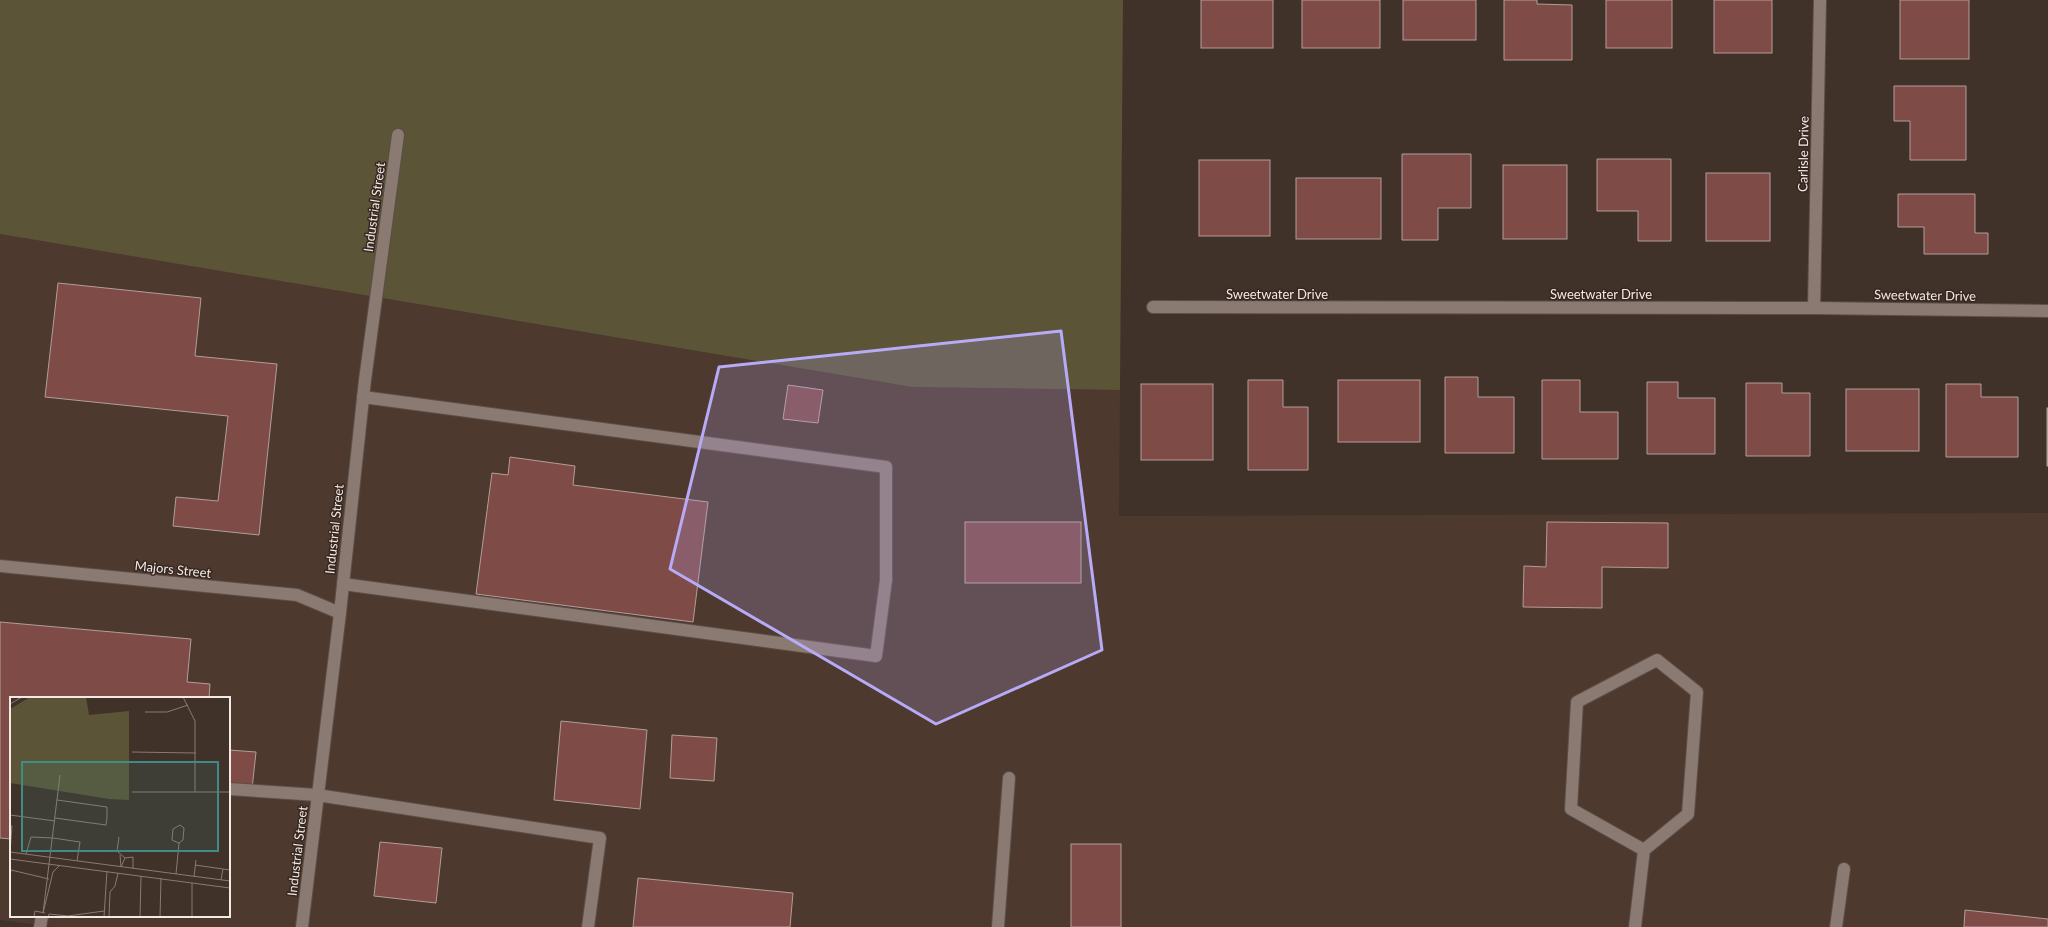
<svg xmlns="http://www.w3.org/2000/svg" width="2048" height="927" font-family="Lato,sans-serif">
<rect width="100%" height="100%" fill="#403129"/>
<path fill="#4e392e" fill-rule="evenodd" d="M0,234L912,387L1120,390L1119,516L2048,513V927H55L0,920ZM11,698H229V916H11Z"/>
<path fill="#5b5437" d="M0,0H1123L1120,390L912,387L0,234Z"/>
<g fill="#7e4b47" stroke="#b39d9b">
<rect x="1201" y="0" width="72" height="48"/>
<rect x="1302" y="0" width="78" height="48"/>
<rect x="1403" y="0" width="73" height="40"/>
<path d="M1504,0H1537V4L1572,5V60H1504Z"/>
<rect x="1606" y="0" width="66" height="48"/>
<rect x="1714" y="0" width="58" height="53"/>
<rect x="1900" y="0" width="69" height="59"/>
<path d="M1894,86H1966V160H1910V121H1894Z"/>
<path d="M1402,154H1471V208H1438V240H1402Z"/>
<path d="M1597,159H1671V241H1638V211H1597Z"/>
<rect x="1199" y="160" width="71" height="76"/>
<rect x="1503" y="165" width="64" height="74"/>
<rect x="1706" y="173" width="64" height="68"/>
<rect x="1296" y="178" width="85" height="61"/>
<path d="M1898,194H1975V233H1988V254H1924V227H1898Z"/>
<path d="M58,283L201,298L195,356L277,364L259,535L173,526L176,497L218,501L228,416L45,397Z"/>
<path d="M1445,377H1478V397H1514V453H1445Z"/>
<path d="M1248,380H1283V407H1308V470H1248Z"/>
<rect x="1338" y="380" width="82" height="62"/>
<path d="M1542,380H1580V412H1618V459H1542Z"/>
<path d="M1647,382H1678V398H1715V454H1647Z"/>
<path d="M1746,383H1782V393H1810V456H1746Z"/>
<rect x="1141" y="384" width="72" height="76"/>
<path d="M1946,384H1981V397H2018V457H1946Z"/>
<path d="M788,385L823,390L818,423L783,419Z"/>
<rect x="1846" y="389" width="73" height="62"/>
<rect x="2047" y="408" width="1" height="58"/>
<path d="M510,457L575,466L573,485L708,502L693,622L476,594L492,473L508,475Z"/>
<rect x="965" y="522" width="116" height="61"/>
<path d="M1547,522L1668,523V568L1602,567V608L1523,607L1524,566L1546,567Z"/>
<path d="M0,622L191,639L187,682L210,684L209,698H11V839L0,838Z"/>
<path d="M561,721L647,730L640,809L554,800Z"/>
<path d="M672,735L717,738L714,781L670,778Z"/>
<path d="M229,750L256,752L252,789L229,787Z"/>
<path d="M380,842L442,848L436,903L374,896Z"/>
<rect x="1071" y="844" width="50" height="83"/>
<path d="M638,878L793,893L790,927H633Z"/>
<path d="M1965,910L2048,919V927H1964Z"/>
</g>
<g fill="none" stroke-linecap="round" stroke-linejoin="round">
<defs>
<g id="minor">
<path d="M1153,307L1814,308L2048,311"/>
<path d="M1814,308L1820,0"/>
<path d="M0,566L297,595L340,613"/>
<path d="M343,584L876,656L886,580V467L363,397"/>
<path d="M229,789L317,795L600,838L588,927"/>
<path d="M40,927L42,916"/>
<path d="M302,927L340,613L365,380L398,135"/>
<path d="M998,927L1009,778"/>
<path d="M1635,927L1644,850L1688,814L1697,692L1657,660L1577,702L1571,809L1644,850"/>
<path d="M1836,927L1844,869"/>
</g>
</defs>
<use href="#minor" stroke="#5b4f49" stroke-width="14"/>
<use href="#minor" stroke="#8b7a71" stroke-width="12"/>
</g>
<path fill="#b7abf8" fill-opacity="0.2" stroke="#b7abf8" stroke-width="3" stroke-linejoin="round" d="M1061,331L1102,650L936,724L670,569L719,367Z"/>
<g text-anchor="middle" stroke-width="3" stroke-linejoin="round" paint-order="stroke">
<g font-size="13" fill="#f3e9e4" stroke="#362720">
<text transform="translate(1803 154) rotate(-89)" y="5">Carlisle Drive</text>
<text transform="translate(374 207) rotate(-82)" y="5">Industrial Street</text>
<text x="1277" y="299">Sweetwater Drive</text>
<text x="1601" y="299">Sweetwater Drive</text>
<text transform="translate(1925 295) rotate(1)" y="5">Sweetwater Drive</text>
<text transform="translate(334 529) rotate(-84)" y="5">Industrial Street</text>
<text transform="translate(173 569) rotate(6)" y="5">Majors Street</text>
<text transform="translate(297 851) rotate(-83)" y="5">Industrial Street</text>
</g>
</g>
<g transform="translate(10 697)">
<rect width="220" height="220" fill="#403129"/>
<path d="M20,0H76L79,18L119,14V103L99,102L0,86V12Z" fill="#5b5437"/>
<path fill="none" stroke="#887b74" stroke-width="1" d="M173,0L185,24V95M0,7L12,0M135,15H157L178,8M122,55L186,56M50,78L33,216L43,175L50,168M122,95H220M0,118L45,124M45,121L96,128L97,121V110L47,103M0,129H2L0,155M109,140L107,154L115,161L111,170M0,155L220,184M16,157L21,140L43,141L70,145L67,164M110,158L111,170M115,161L123,160V172M0,162L220,191M185,168L213,172M166,177L169,146L173,143L174,131L170,128L163,132L162,143L169,146M0,179L1,173L39,182M184,180L186,163M211,183L213,172L220,173M182,186V220M24,220L25,214L35,216M38,220L39,217L58,219L94,214M94,220L97,174M99,220L100,195L105,189L108,176M130,220L131,179M150,220L151,181"/>
<path fill="#3d8d86" fill-opacity="0.15" stroke="#3d8d86" stroke-width="2" d="M12,65H208V154H12Z"/>
<rect width="220" height="220" fill="none" stroke="#f3e9e4" stroke-width="2"/>
</g>
</svg>
